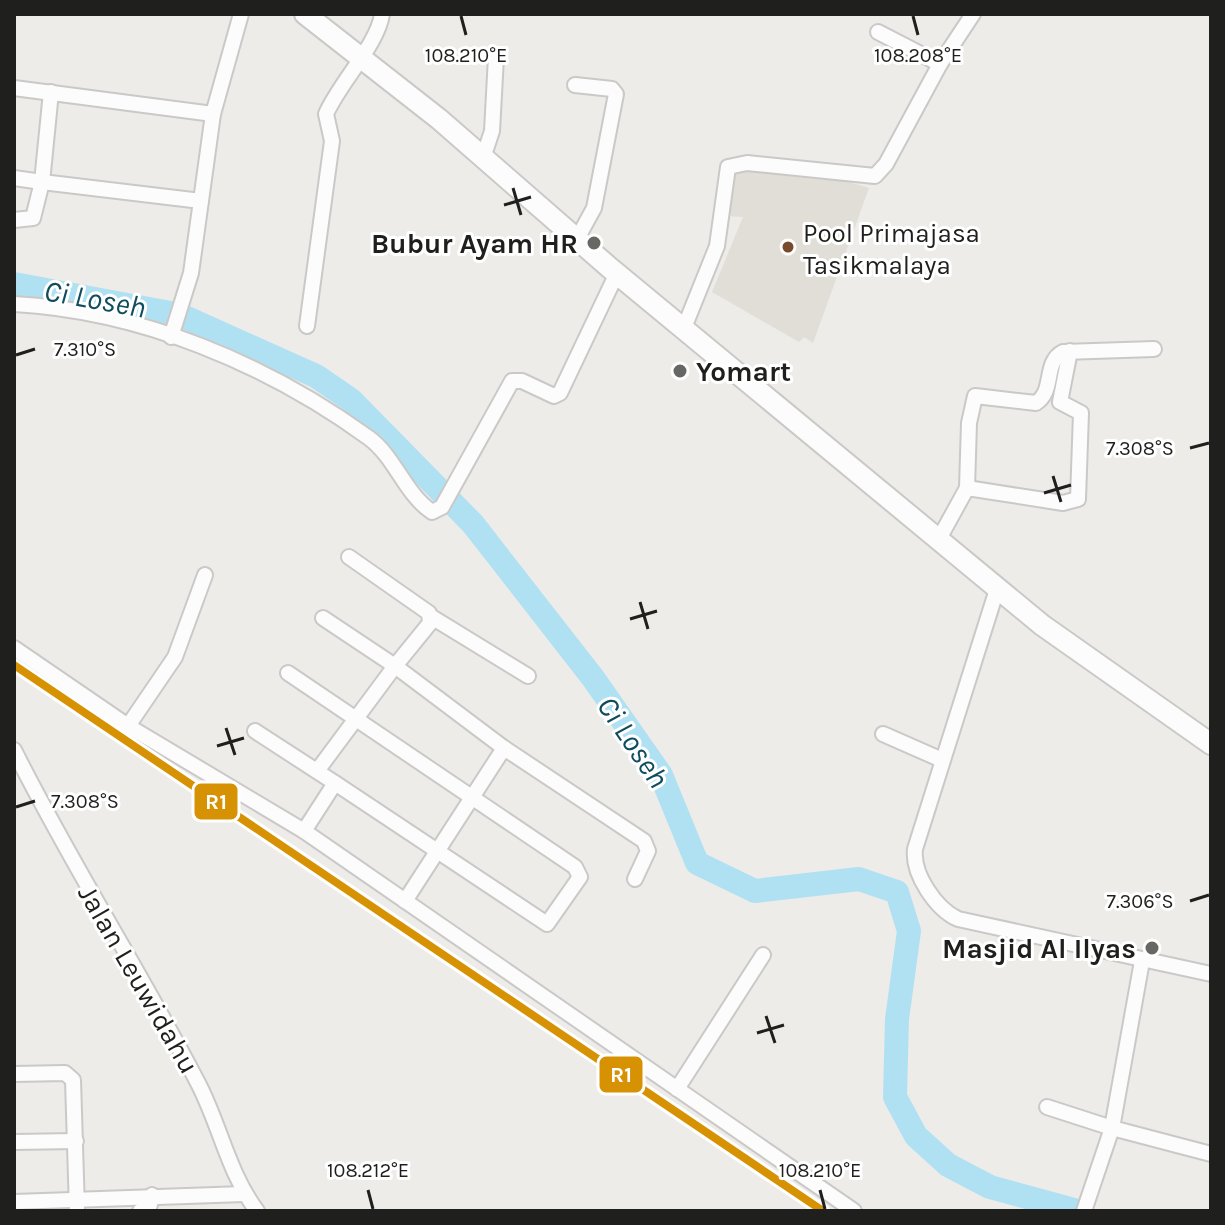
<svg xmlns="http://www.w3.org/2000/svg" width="1225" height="1225" font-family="Karla,sans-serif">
<rect width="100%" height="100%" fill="#edece9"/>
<path fill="#e0ded6" d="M747,170L846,181L869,188L813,343L804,337L799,342L712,292L743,217L726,216L730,173Z"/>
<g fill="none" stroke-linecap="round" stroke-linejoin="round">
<g stroke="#b0e1f3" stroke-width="24">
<path d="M14,284L176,314"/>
<path d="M180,315L316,376L351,400L473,524L593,678L661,775L697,863L755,891L859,879L897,892L909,931L897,1019L895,1097L916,1136L948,1165L990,1187L1078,1211"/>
</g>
<defs>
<g id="minor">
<path d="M878,32L940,64"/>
<path d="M575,85L612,89L616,94L594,208L577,239"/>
<path d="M14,88L213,114"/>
<path d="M483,158L492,131L496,57"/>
<path d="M14,178L42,182L51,92"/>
<path d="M14,220L33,218L42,182L201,201"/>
<path d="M14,304C141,311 267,364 369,438C395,457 405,494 432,512L442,507L512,381H522L554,396L560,393L617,273"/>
<path d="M307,326L332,141L326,114C340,82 378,44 382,14"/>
<path d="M684,328L717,246L728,167L747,163L875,176L886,164L940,64L973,14"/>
<path d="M171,337L191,273L213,114L241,14"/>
<path d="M967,488L1063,503L1078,499L1081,413L1060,402L1070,351"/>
<path d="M940,537L967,488L969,423L975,396L1036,403C1055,391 1043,362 1063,352L1154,349"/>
<path d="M349,557L429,613L430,623L395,666L504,748L644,841L648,851L635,879"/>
<path d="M205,575L175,657L128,726L304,831L854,1211"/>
<path d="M998,586L915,849C912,874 936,909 958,919L1211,974"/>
<path d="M430,616L528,676"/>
<path d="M14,648L128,726"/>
<path d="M288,673L575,867L580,877L547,924L335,783"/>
<path d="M255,731L335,783L304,831"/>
<path d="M883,734L942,760"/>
<path d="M14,750C71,864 140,971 199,1085C220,1126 229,1174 257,1211"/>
<path d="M317,771L395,666L323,618"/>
<path d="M405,901L504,748"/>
<path d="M1142,961L1112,1128L1211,1154"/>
<path d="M14,1074L65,1073L73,1080L77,1211"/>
<path d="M677,1089L763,955"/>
<path d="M1047,1107L1112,1128L1084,1211"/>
<path d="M14,1142L76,1141"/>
<path d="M14,1202L244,1194"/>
<path d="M140,1211L150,1205L152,1195"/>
</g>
<path id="highway" d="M305,14L439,119L610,268L1042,625L1211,744"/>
</defs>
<use href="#minor" stroke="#cac9c7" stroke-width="18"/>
<use href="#highway" stroke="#cac9c7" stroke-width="24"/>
<use href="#minor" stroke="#fcfcfc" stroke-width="14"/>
<use href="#highway" stroke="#fcfcfc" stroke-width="20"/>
<defs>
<path id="rail-1" d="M14,665L823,1211"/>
</defs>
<use href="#rail-1" stroke="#fff" stroke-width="14"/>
<use href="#rail-1" stroke="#d79204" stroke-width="8"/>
</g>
<path fill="none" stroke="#1f1f1d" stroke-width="3" d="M461,16L466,35M913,16L918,35M513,188L521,215M504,205L531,197M16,355L35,349M1190,448L1209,443M1053,476L1061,502M1044,493L1071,485M640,602L648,629M630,619L657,611M226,728L235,755M217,746L244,738M16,807L35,801M1190,901L1209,895M766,1016L775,1043M757,1033L784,1025M368,1190L373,1209M820,1190L825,1209"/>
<g fill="#676764" stroke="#fff" stroke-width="3">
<circle cx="594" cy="243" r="8"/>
<circle cx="680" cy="371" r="8"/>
<circle cx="1152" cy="948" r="8"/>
</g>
<circle fill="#7a4b2a" stroke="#fff" stroke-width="3" cx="788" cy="247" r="7"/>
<g text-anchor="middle" stroke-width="6" stroke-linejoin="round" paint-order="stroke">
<g font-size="26" fill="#1f1f1d" stroke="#fff" text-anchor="start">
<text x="803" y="242">Pool Primajasa<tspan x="803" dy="32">Tasikmalaya</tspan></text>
</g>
<g font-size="28" font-weight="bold" fill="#1f1f1d" stroke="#fff" text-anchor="end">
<text x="578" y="253">Bubur Ayam HR</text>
<text x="696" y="381" text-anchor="start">Yomart</text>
<text x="1136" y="958">Masjid Al Ilyas</text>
</g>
<g font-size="28" fill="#1f1f1d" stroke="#fff">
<text transform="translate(139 979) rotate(60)" y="10">Jalan Leuwidahu</text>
</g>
<g font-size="30" font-style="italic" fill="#104c5f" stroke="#fff">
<text transform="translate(95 299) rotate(10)" y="10">Ci Loseh</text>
<text transform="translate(633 742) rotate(56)" y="10">Ci Loseh</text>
</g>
</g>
<g font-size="20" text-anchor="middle" fill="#1f1f1d" stroke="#fff" stroke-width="6" stroke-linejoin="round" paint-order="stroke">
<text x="466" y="62">108.210°E</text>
<text x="918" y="62">108.208°E</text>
<text x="85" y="356">7.310°S</text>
<text x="1140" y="455">7.308°S</text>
<text x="85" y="808">7.308°S</text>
<text x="1140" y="908">7.306°S</text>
<text x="368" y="1177">108.212°E</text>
<text x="820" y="1177">108.210°E</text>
</g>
<g stroke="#fff" stroke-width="3">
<rect x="193" y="782" width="46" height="39" rx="8" fill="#d79204"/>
<rect x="598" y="1055" width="46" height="39" rx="8" fill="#d79204"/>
</g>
<g font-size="22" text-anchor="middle" font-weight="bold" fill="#fff">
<text x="216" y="809">R1</text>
<text x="621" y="1082">R1</text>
</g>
<rect width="1225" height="1225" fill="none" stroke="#1f1f1d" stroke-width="32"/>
</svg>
